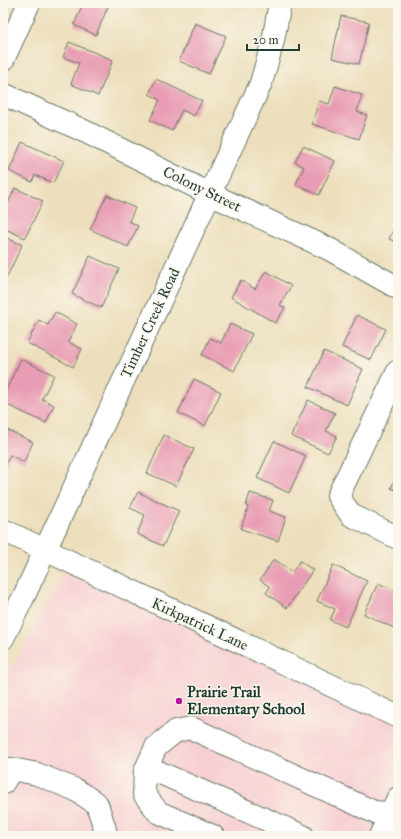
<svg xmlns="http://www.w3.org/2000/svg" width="401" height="839" font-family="'IM FELL Great Primer',serif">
<rect width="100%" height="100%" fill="#fbf7ec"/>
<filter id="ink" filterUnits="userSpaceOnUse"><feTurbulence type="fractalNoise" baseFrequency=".025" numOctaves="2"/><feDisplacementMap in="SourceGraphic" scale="8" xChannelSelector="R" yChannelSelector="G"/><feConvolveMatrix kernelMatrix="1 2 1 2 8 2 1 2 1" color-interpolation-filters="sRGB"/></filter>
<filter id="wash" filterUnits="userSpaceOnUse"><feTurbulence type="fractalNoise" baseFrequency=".012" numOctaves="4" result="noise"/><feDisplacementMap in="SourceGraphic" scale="16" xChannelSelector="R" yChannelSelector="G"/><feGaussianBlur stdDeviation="0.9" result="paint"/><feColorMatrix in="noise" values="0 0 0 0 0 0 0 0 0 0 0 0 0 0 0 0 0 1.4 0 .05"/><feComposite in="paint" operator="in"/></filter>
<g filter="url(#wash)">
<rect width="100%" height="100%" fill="#eddfbc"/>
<path fill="#f7cfd2" d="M68,565L398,721V836H3V680L17,659Z"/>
<g id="blocks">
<g fill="#e99db4">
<path d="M83,3H105L109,4L96,35L74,25Z"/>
<path d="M341,16L369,22L359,64L332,58Z"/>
<path d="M195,23L226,36L209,74L179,61Z"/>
<path d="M69,42L113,60L98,96L71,84L79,63L63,57Z"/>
<path d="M156,79L202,101L194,116L182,110L172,131L150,120L160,100L149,94Z"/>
<path d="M335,86L362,95L357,112L367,115L359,139L312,124L319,101L329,104Z"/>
<path d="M22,142L64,161L53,183L35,175L32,182L9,171Z"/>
<path d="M303,146L335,161L319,195L296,184L304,167L295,162Z"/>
<path d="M15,188L43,201L25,238L3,228V207L6,208Z"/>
<path d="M107,195L135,208L129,221L138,226L128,247L90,229Z"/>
<path d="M398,220V243L389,239Z"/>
<path d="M3,236L22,245L5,281L3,280Z"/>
<path d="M90,256L119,269L101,308L72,294Z"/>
<path d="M266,271L291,286L280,305L285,308L275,323L231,297L241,280L255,289Z"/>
<path d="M55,312L77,324L68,342L82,349L73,367L27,343L39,320L48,325Z"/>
<path d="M357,315L386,329L371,360L342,347Z"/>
<path d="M230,324L252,334L234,371L202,355L210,338L221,343Z"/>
<path d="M324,351L363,369L347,405L308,387Z"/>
<path d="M21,359L54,375L42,399L54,405L46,423L3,403V396Z"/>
<path d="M194,379L221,392L205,426L178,413Z"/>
<path d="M308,400L335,413L326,431L337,436L328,453L291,436Z"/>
<path d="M3,428L33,442L24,462L10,455L3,470Z"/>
<path d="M164,435L194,449L176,486L147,473Z"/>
<path d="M274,441L306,456L289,493L257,478Z"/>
<path d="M398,472V491L391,488Z"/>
<path d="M138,492L179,511L163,546L137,534L145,515L130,508Z"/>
<path d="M250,493L273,500L269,511L286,517L278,541L241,529L248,507L246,506Z"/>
<path d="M274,559L292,572L300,561L313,570L287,608L266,593L270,587L260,580Z"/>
<path d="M333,565L367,581L346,627L330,620L335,609L317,601Z"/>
<path d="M378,583L398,592V630L364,614Z"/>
</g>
</g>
</g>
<g filter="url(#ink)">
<use href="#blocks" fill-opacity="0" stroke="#677664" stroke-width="1"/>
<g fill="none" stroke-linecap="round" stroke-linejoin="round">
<defs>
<g id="minor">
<path d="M3,60L29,3"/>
<path d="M3,94L84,131L210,194L329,249L398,288"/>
<path d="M398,371L338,496L351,515L398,538"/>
<path d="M3,530L398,717"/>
<path d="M3,638L23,598L261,83L273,41L280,3"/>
<path d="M147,767L303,836"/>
<path d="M3,783L12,769L37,774L76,790L97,804L105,829L104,836"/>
<path d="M213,836L158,812L144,794L145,771L156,747L176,731L191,728L374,812L391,813"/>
<path d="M380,836L398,798"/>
</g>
</defs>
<use href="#minor" stroke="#677664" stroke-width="24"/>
<use href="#minor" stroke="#fff" stroke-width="22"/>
</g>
</g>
<circle fill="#b5179e" stroke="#fbf7ec" stroke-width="1.5" cx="179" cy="701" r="4"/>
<g text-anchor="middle" stroke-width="3" stroke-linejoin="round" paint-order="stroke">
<g font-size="15" fill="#1f3d34" stroke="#fbf7ec">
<text transform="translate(202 189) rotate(26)" y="5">Colony Street</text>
<text transform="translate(150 323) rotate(-65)" y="5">Timber Creek Road</text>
<text transform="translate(200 624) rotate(25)" y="5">Kirkpatrick Lane</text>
</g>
<g font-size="15" font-weight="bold" fill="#1f3d34" stroke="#fbf7ec" text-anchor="start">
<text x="187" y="697">Prairie Trail<tspan x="187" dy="17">Elementary School</tspan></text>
</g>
</g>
<rect width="401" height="839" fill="none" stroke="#fbf7ec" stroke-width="16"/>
<path d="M247 44v6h52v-6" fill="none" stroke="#1f3d34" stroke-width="2"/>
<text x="253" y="44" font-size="12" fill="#1f3d34" stroke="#fbf7ec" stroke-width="3" paint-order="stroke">20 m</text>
</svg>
